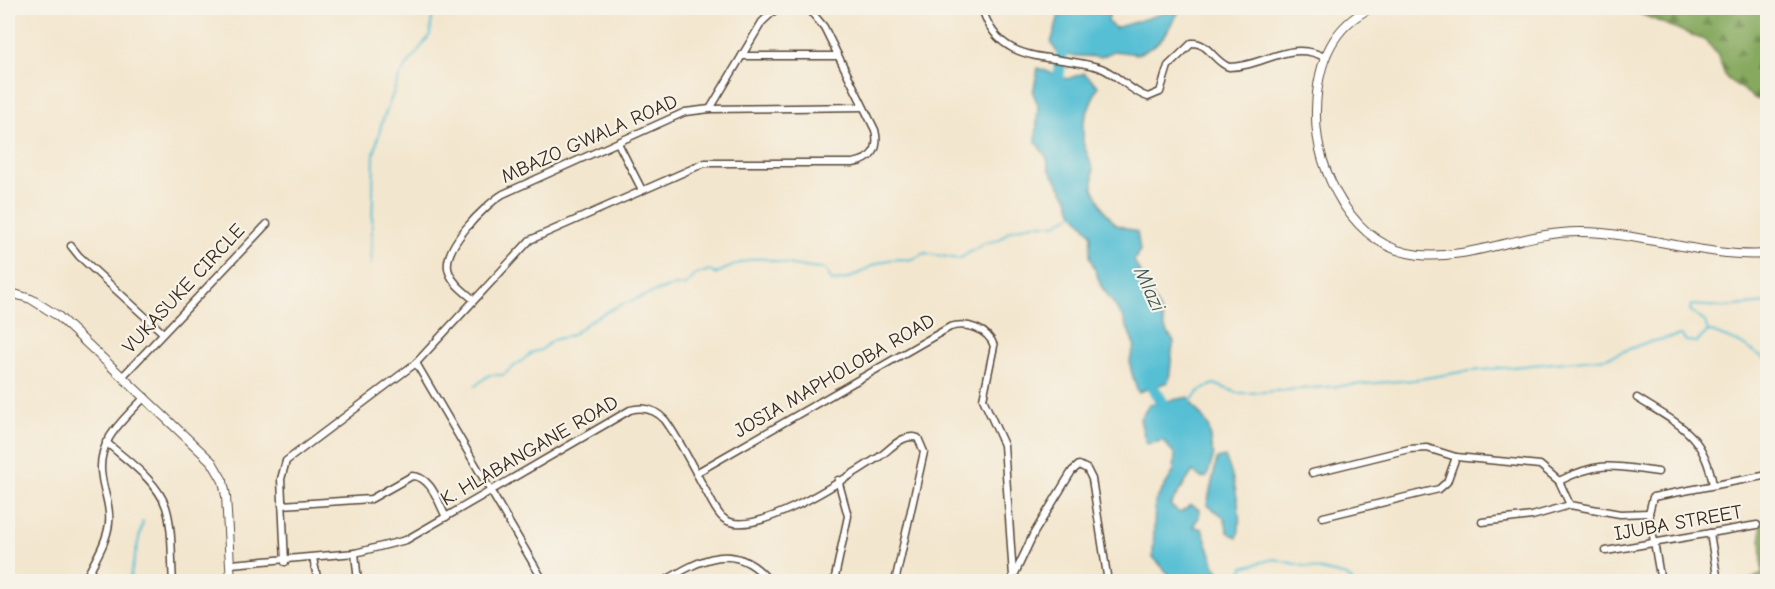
<svg xmlns="http://www.w3.org/2000/svg" width="1775" height="589" font-family="'Comic Neue',sans-serif">
<defs>
<pattern id="forest-firs" width="22" height="20" patternUnits="userSpaceOnUse" patternTransform="scale(1.5)"><rect width="22" height="20" fill="#86a95e"/><path d="M5 1l3.5 6h-7zM16 11l3.5 6h-7z" fill="#6f8a4d"/></pattern>
</defs>
<rect width="100%" height="100%" fill="#f7f3e8"/>
<filter id="ink" filterUnits="userSpaceOnUse"><feTurbulence type="fractalNoise" baseFrequency=".0167" numOctaves="2"/><feDisplacementMap in="SourceGraphic" scale="12" xChannelSelector="R" yChannelSelector="G"/><feConvolveMatrix kernelMatrix="1 2 1 2 8 2 1 2 1" color-interpolation-filters="sRGB"/></filter>
<filter id="wash" filterUnits="userSpaceOnUse"><feTurbulence type="fractalNoise" baseFrequency=".008" numOctaves="4" result="noise"/><feDisplacementMap in="SourceGraphic" scale="24" xChannelSelector="R" yChannelSelector="G"/><feGaussianBlur stdDeviation="1.35" result="paint"/><feColorMatrix in="noise" values="0 0 0 0 0 0 0 0 0 0 0 0 0 0 0 0 0 1.4 0 .05"/><feComposite in="paint" operator="in"/></filter>
<g filter="url(#wash)">
<rect width="100%" height="100%" fill="#f3e6ce"/>
<g fill="url(#forest-firs)" stroke="#606a3e" stroke-width="1.5">
<path d="M1626,8H1767V101L1756,99L1726,78L1717,54L1706,41Z"/>
<path d="M1767,525V581H1747L1762,574L1761,526Z"/>
</g>
<g fill="#57bfd4" stroke="#497479" stroke-width="1.5">
<path d="M1061,8H1110L1108,22L1115,28L1181,8L1165,35L1154,46L1138,54L1114,51L1101,57L1059,55L1051,43Z"/>
<path d="M1038,68L1067,79L1084,73L1098,86L1083,123V142L1093,170V188L1104,210L1115,224L1137,232L1140,250L1134,261L1162,315L1164,327L1174,342C1170,355 1172,368 1168,382L1138,392C1133,375 1125,363 1135,347L1123,317L1101,286L1090,257L1091,233L1072,211L1068,198L1049,169L1047,158L1036,142L1038,105L1033,93Z"/>
<path d="M1189,397C1194,411 1203,415 1208,426C1212,435 1208,445 1214,454L1207,477L1201,478L1193,471L1170,505L1180,513L1191,505L1200,510L1199,517L1193,526L1202,529L1215,566L1226,581H1175L1153,557L1155,502L1174,471L1175,455L1164,441L1146,444L1140,419L1150,404Z"/>
<path d="M1225,457C1234,476 1244,518 1237,538L1228,532L1224,517L1207,505L1217,459Z"/>
</g>
<g fill="none" stroke-linecap="round" stroke-linejoin="round">
<g stroke="#57bfd4" stroke-width="2">
<path d="M371,265L374,154L382,122L400,75L430,35L433,8"/>
<path d="M1709,331L1740,343L1768,361"/>
<path d="M475,386L489,375H503L533,352L541,350L553,340L572,335L591,320L620,305L669,287L686,285L695,275L710,270L715,274C729,268 750,256 765,259C785,263 804,269 825,269L832,281C856,282 867,263 889,260C906,257 907,264 924,253L959,259L985,243L999,240L1009,231L1032,224H1056L1077,212"/>
<path d="M1189,403L1199,391L1214,384L1238,393H1250L1414,380L1461,372L1606,358L1645,343L1681,335L1686,341L1697,342L1708,331L1705,322L1690,310L1691,305L1724,307L1768,303"/>
<path d="M129,582L143,521"/>
<path d="M1241,582L1243,567L1274,559L1347,576L1353,582"/>
</g>
<g stroke="#57bfd4" stroke-width="12">
<path d="M1056,91L1063,46"/>
<path d="M1152,371V386L1170,415"/>
</g>
</g>
</g>
<g filter="url(#ink)">
<g fill="none" stroke-linecap="round" stroke-linejoin="round">
<defs>
<g id="minor">
<path d="M982,8C1000,68 1051,52 1101,68C1118,75 1131,92 1148,97L1160,92L1168,66L1192,43C1208,42 1214,62 1229,67C1263,67 1290,39 1324,57"/>
<path d="M742,56H838"/>
<path d="M710,109L762,22L777,8"/>
<path d="M618,143L642,190"/>
<path d="M71,246L79,256L163,333"/>
<path d="M474,300C465,292 453,284 449,272C440,249 485,205 503,194L685,112L710,109L863,107"/>
<path d="M416,363L544,582"/>
<path d="M123,376L267,224"/>
<path d="M1637,398C1678,424 1704,433 1713,485"/>
<path d="M106,442C126,460 157,480 166,507C173,529 171,558 173,582"/>
<path d="M696,473L950,327C967,322 988,329 994,346L983,399L1004,445L1013,576"/>
<path d="M1312,473L1409,449L1427,448L1456,457L1540,465L1559,481L1570,505L1620,514L1649,513"/>
<path d="M1559,481C1601,460 1614,466 1658,472"/>
<path d="M282,505L371,499L412,476C431,476 438,502 446,517"/>
<path d="M1323,517L1439,489L1447,482L1456,457"/>
<path d="M1482,522L1532,516L1570,505"/>
<path d="M1710,533L1718,582"/>
<path d="M1606,551L1757,525"/>
<path d="M355,553L358,582"/>
<path d="M313,558L318,582"/>
<path d="M285,562L281,479L286,461L416,363L530,240L705,163H853C872,160 880,149 875,130L824,27L808,8"/>
<path d="M231,564L355,553L406,540L630,410C644,406 655,409 665,420C681,442 693,468 706,491C711,500 716,512 723,518C751,543 852,474 879,457C891,449 902,433 918,438L924,452L895,582"/>
<path d="M84,582C93,563 107,543 109,523C111,507 104,493 102,478C95,442 123,420 145,397"/>
<path d="M663,582C701,559 736,539 770,582"/>
<path d="M834,582L848,516L838,480"/>
<path d="M1011,582L1034,533L1072,471L1079,465L1087,469L1092,479L1108,582"/>
<path d="M1661,582L1649,513L1653,497L1768,475"/>
</g>
<g id="tertiary">
<path d="M1371,8C1330,27 1317,67 1316,110C1315,145 1325,175 1343,204C1407,302 1497,230 1582,232C1645,233 1704,258 1768,254"/>
<path d="M8,292L31,299L58,316L212,462L223,481L226,496L231,582"/>
</g>
</defs>
<use href="#minor" stroke="#574638" stroke-width="9"/>
<use href="#tertiary" stroke="#574638" stroke-width="10"/>
<use href="#minor" stroke="#fff" stroke-width="6"/>
<use href="#tertiary" stroke="#fff" stroke-width="8"/>
</g>
</g>
<g text-anchor="middle" stroke-width="4.5" stroke-linejoin="round" paint-order="stroke">
<g font-size="20" fill="#3b2a1e" stroke="#f7f3e8">
<text transform="translate(589 138) rotate(-24)" y="7">MBAZO GWALA ROAD</text>
<text transform="translate(183 288) rotate(-47)" y="7">VUKASUKE CIRCLE</text>
<text transform="translate(834 375) rotate(-30)" y="7">JOSIA MAPHOLOBA ROAD</text>
<text transform="translate(529 450) rotate(-30)" y="7">K. HLABANGANE ROAD</text>
<text transform="translate(1678 522) rotate(-10)" y="7">IJUBA STREET</text>
</g>
<g font-size="21" font-style="italic" fill="#435755" stroke="#f7f3e8">
<text transform="translate(1150 289) rotate(65)" y="7">Mlazi</text>
</g>
</g>
<rect width="1775" height="589" fill="none" stroke="#f7f3e8" stroke-width="30"/>
</svg>
